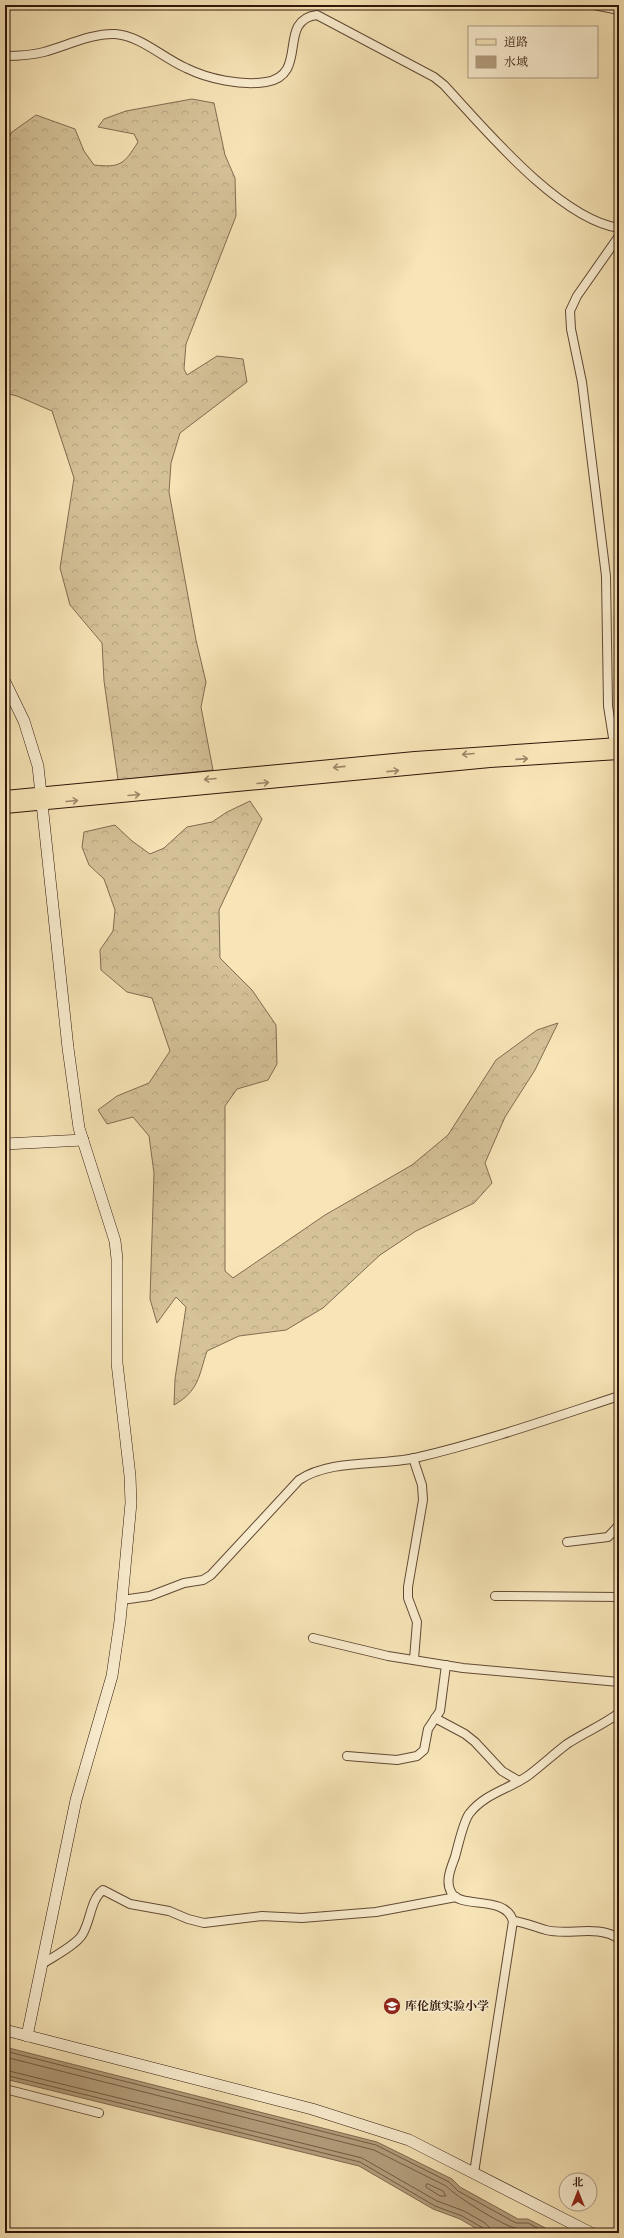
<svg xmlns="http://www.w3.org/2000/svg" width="624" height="2238" font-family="Vollkorn,'Noto Serif SC',serif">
<defs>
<pattern id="forest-crowns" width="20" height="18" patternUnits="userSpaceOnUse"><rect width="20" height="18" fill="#d5c299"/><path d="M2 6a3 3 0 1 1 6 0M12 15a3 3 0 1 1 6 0" fill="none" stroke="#b7a682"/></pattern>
</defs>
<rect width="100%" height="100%" fill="#f7e5b7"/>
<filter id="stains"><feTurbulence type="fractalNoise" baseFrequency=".005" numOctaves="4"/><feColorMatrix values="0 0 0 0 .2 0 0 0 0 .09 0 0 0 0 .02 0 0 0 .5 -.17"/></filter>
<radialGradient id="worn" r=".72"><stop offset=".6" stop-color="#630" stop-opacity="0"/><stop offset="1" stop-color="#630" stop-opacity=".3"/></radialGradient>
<g fill="url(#forest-crowns)" stroke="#826c51">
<path d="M192,99L214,103L225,155L235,178L236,216L186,344L184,369L187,375L217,356L243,359L247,382L180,433L171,463L169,492L196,640L206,682L201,707L213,770L118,780L104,681L102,643L70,605L60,568L74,478L52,411L17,396L5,393V144L12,132L36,115L75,129L84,151L94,165C121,168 124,164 138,142L134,134L98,127L104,119L126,111Z"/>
<path d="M250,801L262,819L219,910L220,958L252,990L276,1025L277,1064L268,1080L237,1089L225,1106V1271L233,1278L325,1215L412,1165L448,1135L496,1060L537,1030L558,1023L535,1070L505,1117L485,1163L492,1183L474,1203L416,1231L380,1255L323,1308L286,1330L239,1336L207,1351C199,1375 199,1391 174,1405L175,1379L186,1307L176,1297L157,1323L150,1299L154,1173L149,1136L133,1117L107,1124L98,1110L117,1096L149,1083L170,1051L152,998L127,992L101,970L100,950L113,931L115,910L104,879L89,865L82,847L84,832L115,825L132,841L150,854L164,848L187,827L212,822L227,812Z"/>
</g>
<path fill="#b39e7c" stroke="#7f674e" d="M5,2047L377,2142L452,2179L460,2187L518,2219H528L555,2233H484L460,2219L433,2209L359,2166L5,2079Z"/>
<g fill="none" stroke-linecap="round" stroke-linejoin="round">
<g stroke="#725a42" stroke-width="1">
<path d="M5,2051L376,2145L449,2182L458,2191L516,2223H528L547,2233"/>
<path d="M5,2057L374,2150L446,2186C457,2197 500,2224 515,2228C524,2230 527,2228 536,2233"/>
<path d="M5,2070L362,2158L437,2201L464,2211L485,2223L489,2227L490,2233"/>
<path d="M5,2075L360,2162L435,2206L462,2216L483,2228L485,2233"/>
<path d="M428,2184L443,2191L446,2196H440L426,2187V2185Z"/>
</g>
<defs>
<g id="street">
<path d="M594,5L619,10"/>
<path d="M5,56C18,56 32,55 44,52C66,46 92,33 115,34C141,36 163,58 186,68C208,79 242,86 266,82C310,75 276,20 317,15L434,77L444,85C484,128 559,219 619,228"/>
<path d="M614,744L608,706L606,576L582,382L571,329L570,311L577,296L619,236"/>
<path d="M413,1458L422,1485L423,1500L408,1587V1598L417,1622L414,1659"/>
<path d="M567,1542L608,1537L619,1525"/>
<path d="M495,1596L619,1597"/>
<path d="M122,1600L150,1596L184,1583L203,1580L211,1575L299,1480C330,1459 379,1466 415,1458C484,1442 552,1418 619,1396"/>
<path d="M313,1638L388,1656L463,1668L619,1682"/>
<path d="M435,1718L465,1734L475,1742L502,1771L519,1781"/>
<path d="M347,1756L397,1760L417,1756L424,1750L428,1729L440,1711L446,1665"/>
<path d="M513,1921C525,1922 534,1927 546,1930C569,1936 598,1924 619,1939"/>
<path d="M41,1965C51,1958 76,1945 82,1935C91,1921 90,1900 103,1890L130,1904L169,1911L188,1919L204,1923L262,1916L302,1918L376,1912L456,1897"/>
<path d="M5,2089L99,2113"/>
<path d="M474,2173L513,1921C505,1894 460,1910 451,1892C445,1881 451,1868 455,1857C458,1846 463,1823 469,1814C485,1793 510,1789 529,1775C542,1765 554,1754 567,1744C584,1733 603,1725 619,1713"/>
</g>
<g id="secondary">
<path d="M5,682L24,721L38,766L68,1048L79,1128L115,1241L117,1259V1363L130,1476L131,1503L120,1621L112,1676L76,1800L27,2036"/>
<path d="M5,1144L83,1140"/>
<path d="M5,2030L312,2109L409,2140L591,2233"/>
</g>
<g id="primary">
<path d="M5,797L415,758L619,744"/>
<path d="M5,807L490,761L619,753"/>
</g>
</defs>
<use href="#street" stroke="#624934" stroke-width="10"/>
<use href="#secondary" stroke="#301509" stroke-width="12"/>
<use href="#primary" stroke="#301509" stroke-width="14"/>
<use href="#street" stroke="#faeed0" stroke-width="8"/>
<use href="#secondary" stroke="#faeed0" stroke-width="11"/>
<use href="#primary" stroke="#f7e5b7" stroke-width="12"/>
</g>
<defs><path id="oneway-shaft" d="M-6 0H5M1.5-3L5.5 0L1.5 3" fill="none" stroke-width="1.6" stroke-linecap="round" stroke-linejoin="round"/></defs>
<g stroke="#9d8769">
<use href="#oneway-shaft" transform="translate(468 754) rotate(175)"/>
<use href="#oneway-shaft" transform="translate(522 759) rotate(-4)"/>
<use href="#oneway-shaft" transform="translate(339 767) rotate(174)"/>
<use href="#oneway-shaft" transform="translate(393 771) rotate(-6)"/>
<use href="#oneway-shaft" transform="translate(210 779) rotate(175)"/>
<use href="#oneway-shaft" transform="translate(263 783) rotate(-5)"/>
<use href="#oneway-shaft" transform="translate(134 795) rotate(-5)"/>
<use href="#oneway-shaft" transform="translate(72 801) rotate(-5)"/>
</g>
<defs>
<symbol id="school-disc" viewBox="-11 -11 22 22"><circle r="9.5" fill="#8f2418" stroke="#faeed0"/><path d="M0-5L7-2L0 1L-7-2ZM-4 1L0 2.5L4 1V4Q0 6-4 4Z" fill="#fff"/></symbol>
</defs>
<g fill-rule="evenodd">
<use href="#school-disc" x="382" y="1996" width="20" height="20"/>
</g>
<g text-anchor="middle" stroke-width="3" stroke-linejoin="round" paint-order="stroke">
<g font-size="12" font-weight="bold" fill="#301509" stroke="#faeed0" text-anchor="start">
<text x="405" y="2010">库伦旗实验小学</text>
</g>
</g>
<rect width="624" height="2238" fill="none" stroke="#f7e5b7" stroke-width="20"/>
<rect x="6" y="6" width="612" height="2226" fill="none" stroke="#301509" stroke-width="2"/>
<rect x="10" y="10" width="604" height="2218" fill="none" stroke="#301509"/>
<rect x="468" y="26" width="130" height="52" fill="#faeed0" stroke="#a99780"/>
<rect x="476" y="39" width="20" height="6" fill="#f7e5b7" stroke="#a99780"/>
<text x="504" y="46" font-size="12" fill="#301509">道路</text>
<rect x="476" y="56" width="20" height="12" fill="#b39e7c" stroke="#a99780"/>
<text x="504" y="66" font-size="12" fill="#301509">水域</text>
<g transform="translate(578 2192)"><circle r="19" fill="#faeed0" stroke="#a99780"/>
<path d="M0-3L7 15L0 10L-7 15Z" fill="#8f2418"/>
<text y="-6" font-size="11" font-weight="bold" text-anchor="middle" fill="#301509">北</text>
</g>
<rect width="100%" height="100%" filter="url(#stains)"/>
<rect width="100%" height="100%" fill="url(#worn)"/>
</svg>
